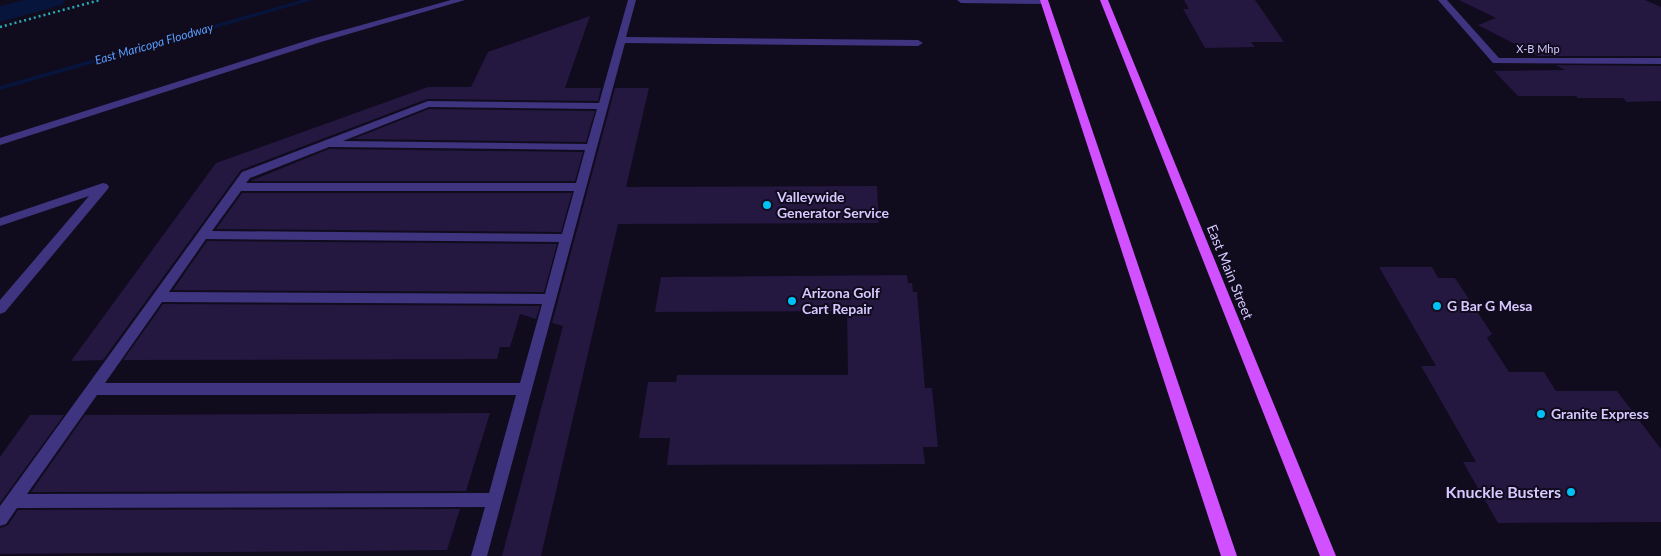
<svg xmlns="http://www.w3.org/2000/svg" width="1661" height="556" font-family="Lato,sans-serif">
<rect width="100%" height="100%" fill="#110b1e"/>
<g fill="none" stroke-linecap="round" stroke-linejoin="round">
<path fill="#07143c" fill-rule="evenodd" d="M301,0H313L0,90V86Z"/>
<path fill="#07143c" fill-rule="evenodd" d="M24,0H65L62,5L0,22V6Z"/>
</g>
<g fill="#241740">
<path d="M1184,0H1255L1284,42H1251L1255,47L1205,48L1183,9H1189Z"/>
<path d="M1459,0H1645L1661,7V56H1538L1478,25L1496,18Z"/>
<path d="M590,16L565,88H601L598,101L427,99L241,170L103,360L71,361L216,163L428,87H471L488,52Z"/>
<path d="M1556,65L1661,66V101L1627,102L1623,98H1578L1576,96H1518L1494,71L1565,70Z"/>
<path d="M615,88H649L626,187L877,186L879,223L618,224L541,556H502L563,326L552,323Z"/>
<path d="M429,109L595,111L586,142L353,139Z"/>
<path d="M329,149H332L583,152L575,181H250Z"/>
<path d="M242,193H572L561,232L216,229Z"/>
<path d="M207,241L557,244L544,292L173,290Z"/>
<path d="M1379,267H1432L1438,278H1455L1492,334L1487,338L1509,372H1544L1556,391H1617L1661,449V522L1498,523L1463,462H1476L1421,366H1436Z"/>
<path d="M907,275L908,283H912L913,292H917L925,388H932L938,447H923L925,464L667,465L670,438H639L648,382H676L677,375H848L847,311L655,312L661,277Z"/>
<path d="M163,304L540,306L536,319L520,314L510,347H500L497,359L123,360Z"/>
<path d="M490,413L466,491L31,492L85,415Z"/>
<path d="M30,415H64L0,503V457Z"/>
<path d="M460,509L447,550L0,554V528L8,525L18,510Z"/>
</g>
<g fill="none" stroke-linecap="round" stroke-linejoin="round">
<path stroke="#29acb3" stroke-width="2.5" stroke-dasharray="2 3" stroke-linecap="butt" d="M0,27L100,0"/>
<g fill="#3f347f" fill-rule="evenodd">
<path d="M451,0H465L321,42L0,145V138L315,38Z"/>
<path d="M628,0H636L626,37L918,40L923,43L918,46L625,43L487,556H471L485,507L17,508L6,524L0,526V506L242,172L428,101L599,103ZM429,107L597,109L587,144L343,141ZM329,147H332L585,150L576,183H246L250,178ZM241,191H574L562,234L212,231ZM206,239L559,242L545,294L169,292ZM162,302L542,304L520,383H105ZM97,395H516L489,493L27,494Z"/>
<path d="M957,0H1048V1L1044,4L961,3Z"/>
<path d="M1438,0H1447L1499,58H1661V64L1493,63Z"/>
<path d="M103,183L107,184L109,187L107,190L5,312L0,314V300L89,196L0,226V218Z"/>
</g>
<g fill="#d150ff" fill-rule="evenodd">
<path d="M1040,0H1048L1237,556H1221Z"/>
<path d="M1100,0H1108L1336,556H1320Z"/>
</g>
</g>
<g fill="#00c1f4" stroke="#110b1e" stroke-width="2">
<circle cx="767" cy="205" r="5"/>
<circle cx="792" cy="301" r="5"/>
<circle cx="1437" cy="306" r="5"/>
<circle cx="1541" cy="414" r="5"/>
<circle cx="1571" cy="492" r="5"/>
</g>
<g text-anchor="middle" stroke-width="4" stroke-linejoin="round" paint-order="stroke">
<g font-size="11" fill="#d5c9ff" stroke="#110b1e">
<text x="1538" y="53">X-B Mhp</text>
</g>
<g font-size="12" font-style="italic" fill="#579fff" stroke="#110b1e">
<text transform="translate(154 44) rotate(-16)" y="4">East Maricopa Floodway</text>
</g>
<g font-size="14" font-weight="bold" fill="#d5c9ff" stroke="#110b1e" text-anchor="start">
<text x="777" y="202">Valleywide<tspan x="777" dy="16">Generator Service</tspan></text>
<text x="802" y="298">Arizona Golf<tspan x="802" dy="16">Cart Repair</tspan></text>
<text x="1447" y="311">G Bar G Mesa</text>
<text x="1551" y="419">Granite Express</text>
</g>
<g font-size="14" fill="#d5c9ff" stroke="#110b1e">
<text transform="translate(1230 272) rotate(68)" y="5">East Main Street</text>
</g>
<g font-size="16" font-weight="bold" fill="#d5c9ff" stroke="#110b1e" text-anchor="end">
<text x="1561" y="498">Knuckle Busters</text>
</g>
</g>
</svg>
